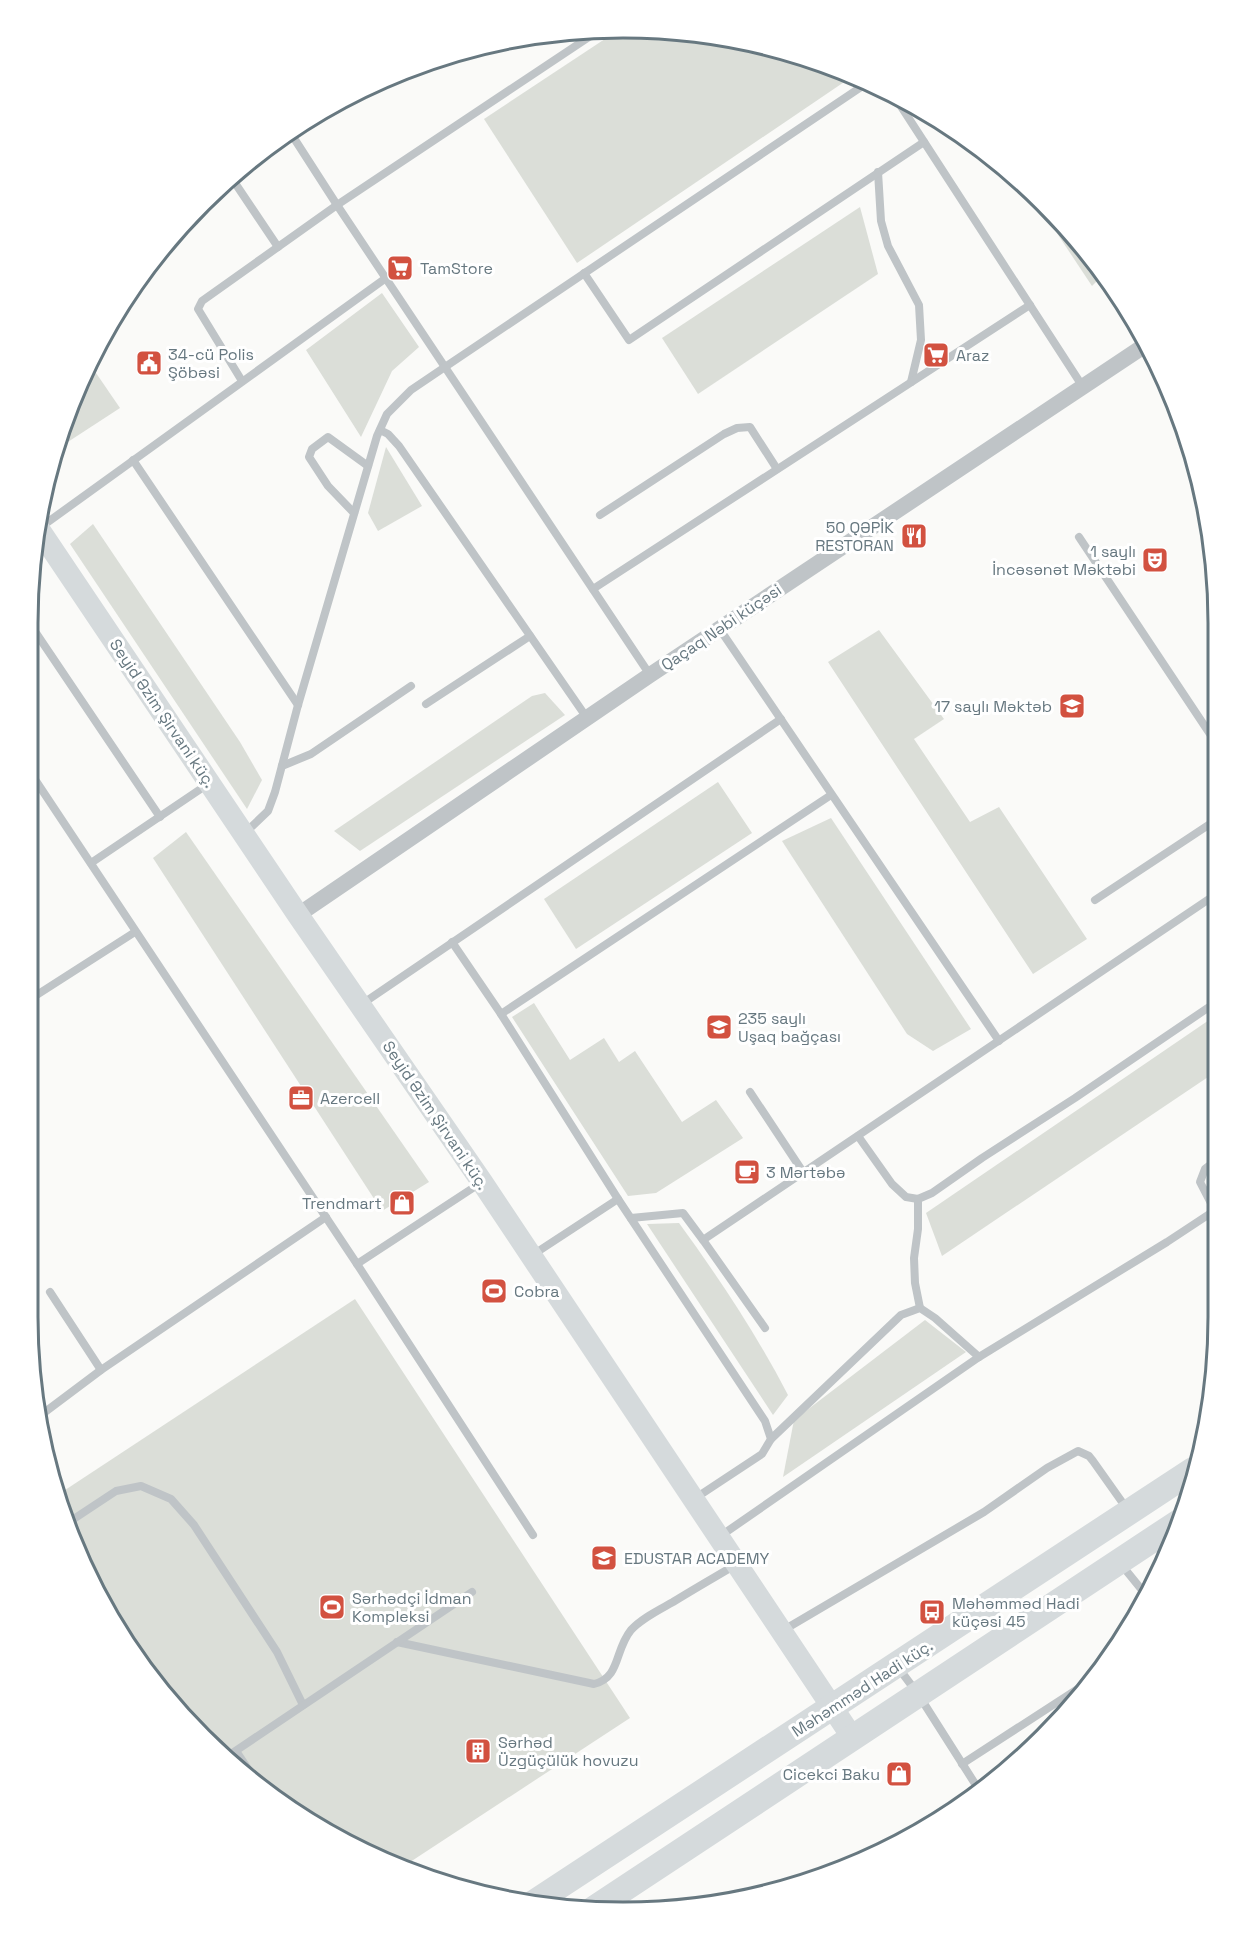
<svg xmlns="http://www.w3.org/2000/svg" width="1245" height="1940" font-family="'Space Grotesk',sans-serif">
<rect width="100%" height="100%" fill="#fafaf8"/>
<g fill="#dbded8">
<path d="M620,29L700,32L814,58L853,76L577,263L484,119Z"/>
<path d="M1027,188L1095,260L1104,274L1092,286Z"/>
<path d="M860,207L878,274L698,394L662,338Z"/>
<path d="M382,293L419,347L392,371L361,437L306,350Z"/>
<path d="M96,373L120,408L54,451L79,384Z"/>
<path d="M386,447L422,506L378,531L368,513Z"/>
<path d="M93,524L240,742L262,780L247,809L70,544Z"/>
<path d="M879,630L944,719L914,739L970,822L999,807L1087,939L1033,974L828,662Z"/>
<path d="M545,693L565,715L360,851L334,831L532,696Z"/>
<path d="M718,782L752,833L576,949L544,899Z"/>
<path d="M831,818L971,1029L933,1051L907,1034L782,841Z"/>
<path d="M186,832L429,1182L382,1211L153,858Z"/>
<path d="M534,1003L570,1060L604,1038L619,1062L635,1051L682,1122L716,1100L743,1138L656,1193L628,1196L512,1017Z"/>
<path d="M1215,1016L1214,1073L942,1256L926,1213Z"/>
<path d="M679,1223C719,1278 757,1335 788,1395L773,1415L647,1224Z"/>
<path d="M355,1299L630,1718L401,1868L325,1833L260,1790L175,1710L128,1649L59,1509L56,1496Z"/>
<path d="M925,1320L966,1352L783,1477L794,1420Z"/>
</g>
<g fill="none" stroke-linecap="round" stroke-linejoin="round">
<g stroke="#bfc4c7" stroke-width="8">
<path d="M893,94L1083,387"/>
<path d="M290,132L337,205L650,675"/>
<path d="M290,132L360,88"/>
<path d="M878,172L881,221L888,246L919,305L921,340L911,382"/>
<path d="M231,177L278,247"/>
<path d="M584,273L629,340L924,142"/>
<path d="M242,381L198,309L202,301L337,205L601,29"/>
<path d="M380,430L388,434L399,446L587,718"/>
<path d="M133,460L298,705"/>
<path d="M354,513L328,486L309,457L312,449L328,437L368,466"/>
<path d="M600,515L724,434L737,428L750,427L777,469"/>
<path d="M41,527L386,278"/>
<path d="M1079,537L1216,743"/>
<path d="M593,589L1030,305"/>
<path d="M32,627L160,817"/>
<path d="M719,628L999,1041"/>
<path d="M426,704L530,636"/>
<path d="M282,766L311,754L411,686"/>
<path d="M32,775L357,1264L533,1535"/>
<path d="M245,833L268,811L275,792L298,705L377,436L387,414L411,390L445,367L867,83"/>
<path d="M91,863L208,784"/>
<path d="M1095,900L1216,820"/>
<path d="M452,942L501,1014L618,1199L765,1421L771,1439L762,1454L694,1499"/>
<path d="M32,998L135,932"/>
<path d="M362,1004L781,719"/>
<path d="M501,1014L831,795"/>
<path d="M750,1092L803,1172"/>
<path d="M858,1136L892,1184L906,1197L918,1199L932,1193L982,1158L1075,1098L1215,1003"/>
<path d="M918,1199V1229L914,1258L915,1283L920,1308"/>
<path d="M1214,1209L1200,1182L1205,1169L1214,1162"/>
<path d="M631,1218L683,1213L703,1240L1215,895"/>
<path d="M703,1240L765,1328"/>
<path d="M531,1256L618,1199"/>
<path d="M357,1264L482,1182"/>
<path d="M50,1292L101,1370"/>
<path d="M37,1418L101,1370L326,1217"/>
<path d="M771,1439L901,1315L920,1308L935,1318L979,1357"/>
<path d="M66,1524L116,1491L141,1486L171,1499L194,1525L277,1652L303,1705"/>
<path d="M719,1537L979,1357L1167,1242L1214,1211"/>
<path d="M1120,1563L1146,1595"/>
<path d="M782,1631L984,1512L1047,1468L1078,1451L1089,1456L1093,1461L1127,1509"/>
<path d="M397,1642L594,1684C621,1677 614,1651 631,1630C642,1618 659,1610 673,1602C694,1589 715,1577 737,1564"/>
<path d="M897,1666L918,1694L979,1790"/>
<path d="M236,1751L264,1793"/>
<path d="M225,1758L472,1592"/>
<path d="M962,1764L1096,1677"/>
</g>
<path stroke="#bfc4c7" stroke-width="16" d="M298,915L650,675L1147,344"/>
<path stroke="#d5dadc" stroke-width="22" d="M36,525L298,915L482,1182L852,1737"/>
<g stroke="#d5dadc" stroke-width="26">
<path d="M532,1904L1193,1470"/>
<path d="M592,1910L1179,1522"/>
</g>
</g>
<defs>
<symbol id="supermarket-square" viewBox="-11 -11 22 22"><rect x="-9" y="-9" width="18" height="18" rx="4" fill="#d25140" stroke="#fff"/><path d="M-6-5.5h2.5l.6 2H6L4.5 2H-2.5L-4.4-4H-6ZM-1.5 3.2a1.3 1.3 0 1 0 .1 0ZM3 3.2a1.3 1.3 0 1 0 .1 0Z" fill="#fff"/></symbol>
<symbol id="civic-square" viewBox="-11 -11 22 22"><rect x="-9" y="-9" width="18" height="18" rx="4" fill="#d25140" stroke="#fff"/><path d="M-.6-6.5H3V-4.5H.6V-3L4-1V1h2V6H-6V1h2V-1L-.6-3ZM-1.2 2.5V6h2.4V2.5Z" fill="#fff"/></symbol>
<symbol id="restaurant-square" viewBox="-11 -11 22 22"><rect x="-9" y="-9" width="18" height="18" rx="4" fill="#d25140" stroke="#fff"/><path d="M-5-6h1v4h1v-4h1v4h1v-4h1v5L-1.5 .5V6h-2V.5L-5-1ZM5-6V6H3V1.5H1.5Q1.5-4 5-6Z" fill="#fff"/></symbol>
<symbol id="theatre-square" viewBox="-11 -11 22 22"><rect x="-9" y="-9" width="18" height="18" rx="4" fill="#d25140" stroke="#fff"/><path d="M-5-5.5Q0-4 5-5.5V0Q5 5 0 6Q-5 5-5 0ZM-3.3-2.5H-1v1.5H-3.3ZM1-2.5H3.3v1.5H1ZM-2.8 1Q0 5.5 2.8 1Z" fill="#fff"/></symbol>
<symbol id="school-square" viewBox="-11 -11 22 22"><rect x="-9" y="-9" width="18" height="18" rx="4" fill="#d25140" stroke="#fff"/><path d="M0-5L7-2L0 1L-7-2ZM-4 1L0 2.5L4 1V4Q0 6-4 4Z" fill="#fff"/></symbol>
<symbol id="office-square" viewBox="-11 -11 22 22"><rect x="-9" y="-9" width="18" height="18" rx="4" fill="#d25140" stroke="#fff"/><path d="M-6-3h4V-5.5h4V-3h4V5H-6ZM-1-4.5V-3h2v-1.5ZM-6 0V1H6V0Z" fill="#fff"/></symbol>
<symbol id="cafe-square" viewBox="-11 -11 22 22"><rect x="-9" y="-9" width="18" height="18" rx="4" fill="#d25140" stroke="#fff"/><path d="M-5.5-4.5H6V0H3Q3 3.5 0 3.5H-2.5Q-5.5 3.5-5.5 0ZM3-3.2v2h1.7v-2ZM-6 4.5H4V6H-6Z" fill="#fff"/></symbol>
<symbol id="shop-square" viewBox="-11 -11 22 22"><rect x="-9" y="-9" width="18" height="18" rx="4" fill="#d25140" stroke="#fff"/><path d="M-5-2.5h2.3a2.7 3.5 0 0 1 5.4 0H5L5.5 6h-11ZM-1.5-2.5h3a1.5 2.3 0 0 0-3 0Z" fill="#fff"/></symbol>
<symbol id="stadium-square" viewBox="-11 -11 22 22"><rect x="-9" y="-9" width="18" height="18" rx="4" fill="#d25140" stroke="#fff"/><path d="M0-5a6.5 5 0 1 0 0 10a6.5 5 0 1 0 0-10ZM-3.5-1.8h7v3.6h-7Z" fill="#fff"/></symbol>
<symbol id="university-square" viewBox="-11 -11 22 22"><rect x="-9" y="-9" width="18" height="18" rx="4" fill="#d25140" stroke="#fff"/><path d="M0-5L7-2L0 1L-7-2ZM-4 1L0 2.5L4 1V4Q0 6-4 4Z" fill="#fff"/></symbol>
<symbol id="bus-square" viewBox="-11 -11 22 22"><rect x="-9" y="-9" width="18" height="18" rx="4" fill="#d25140" stroke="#fff"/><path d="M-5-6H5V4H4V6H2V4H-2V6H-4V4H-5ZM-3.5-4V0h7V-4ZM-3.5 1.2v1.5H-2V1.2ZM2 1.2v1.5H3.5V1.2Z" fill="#fff"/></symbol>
<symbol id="building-square" viewBox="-11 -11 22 22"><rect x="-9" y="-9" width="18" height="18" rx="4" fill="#d25140" stroke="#fff"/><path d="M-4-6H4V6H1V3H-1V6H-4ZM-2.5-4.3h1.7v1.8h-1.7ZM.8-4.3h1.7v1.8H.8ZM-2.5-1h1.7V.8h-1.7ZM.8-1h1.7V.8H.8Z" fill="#fff"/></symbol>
</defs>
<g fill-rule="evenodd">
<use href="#supermarket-square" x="385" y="253" width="30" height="30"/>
<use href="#supermarket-square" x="921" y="340" width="30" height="30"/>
<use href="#civic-square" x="134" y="348" width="30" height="30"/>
<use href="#restaurant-square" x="899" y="521" width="30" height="30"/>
<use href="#theatre-square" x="1140" y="545" width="30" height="30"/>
<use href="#school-square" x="1057" y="691" width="30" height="30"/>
<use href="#school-square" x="704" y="1012" width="30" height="30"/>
<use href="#office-square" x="286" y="1083" width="30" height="30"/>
<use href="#cafe-square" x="732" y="1157" width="30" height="30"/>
<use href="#shop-square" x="387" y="1188" width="30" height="30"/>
<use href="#stadium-square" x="479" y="1276" width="30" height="30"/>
<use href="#university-square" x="589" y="1543" width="30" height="30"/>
<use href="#stadium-square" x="317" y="1592" width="30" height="30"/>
<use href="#bus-square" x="917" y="1597" width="30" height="30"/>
<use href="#building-square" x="463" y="1736" width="30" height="30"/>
<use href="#shop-square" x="884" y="1759" width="30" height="30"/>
</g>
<g text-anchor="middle" stroke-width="6" stroke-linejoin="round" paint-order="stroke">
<g font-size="16" fill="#677880" stroke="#fff" text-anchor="start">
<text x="420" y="274">TamStore</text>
<text x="168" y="360">34-cü Polis<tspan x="168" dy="18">Şöbəsi</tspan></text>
<text x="956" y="361">Araz</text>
<text x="894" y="533" text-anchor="end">50 QƏPİK<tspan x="894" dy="18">RESTORAN</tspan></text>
<text x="1136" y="557" text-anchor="end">1 saylı<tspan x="1136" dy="18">İncəsənət Məktəbi</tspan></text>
<text x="1052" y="712" text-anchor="end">17 saylı Məktəb</text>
<text x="738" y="1024">235 saylı<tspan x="738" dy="18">Uşaq bağçası</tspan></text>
<text x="320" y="1104">Azercell</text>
<text x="766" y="1178">3 Mərtəbə</text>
<text x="382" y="1209" text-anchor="end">Trendmart</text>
<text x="514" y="1297">Cobra</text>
<text x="624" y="1564">EDUSTAR ACADEMY</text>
<text x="352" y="1604">Sərhədçi İdman<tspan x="352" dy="18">Kompleksi</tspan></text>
<text x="952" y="1609">Məhəmməd Hadi<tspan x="952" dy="18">küçəsi 45</tspan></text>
<text x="498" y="1748">Sərhəd<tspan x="498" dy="18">Üzgüçülük hovuzu</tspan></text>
<text x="880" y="1780" text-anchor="end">Cicekci Baku</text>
</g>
<g font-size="16" fill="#677880" stroke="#fff">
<text transform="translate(721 627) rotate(-34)" y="6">Qaçaq Nəbi küçəsi</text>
<text transform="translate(163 713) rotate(56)" y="6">Seyid Əzim Şirvani küç.</text>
<text transform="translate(436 1115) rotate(56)" y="6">Seyid Əzim Şirvani küç.</text>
<text transform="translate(862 1688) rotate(-33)" y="6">Məhəmməd Hadi küç.</text>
</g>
</g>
<path d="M0 0H1245V1940H0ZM623 38H623A585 585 0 0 1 1208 623V1317A585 585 0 0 1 623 1902H623A585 585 0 0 1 38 1317V623A585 585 0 0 1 623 38Z" fill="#fff" fill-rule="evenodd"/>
<path fill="none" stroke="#677880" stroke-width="3" d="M623 38H623A585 585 0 0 1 1208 623V1317A585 585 0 0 1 623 1902H623A585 585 0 0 1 38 1317V623A585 585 0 0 1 623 38Z"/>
</svg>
